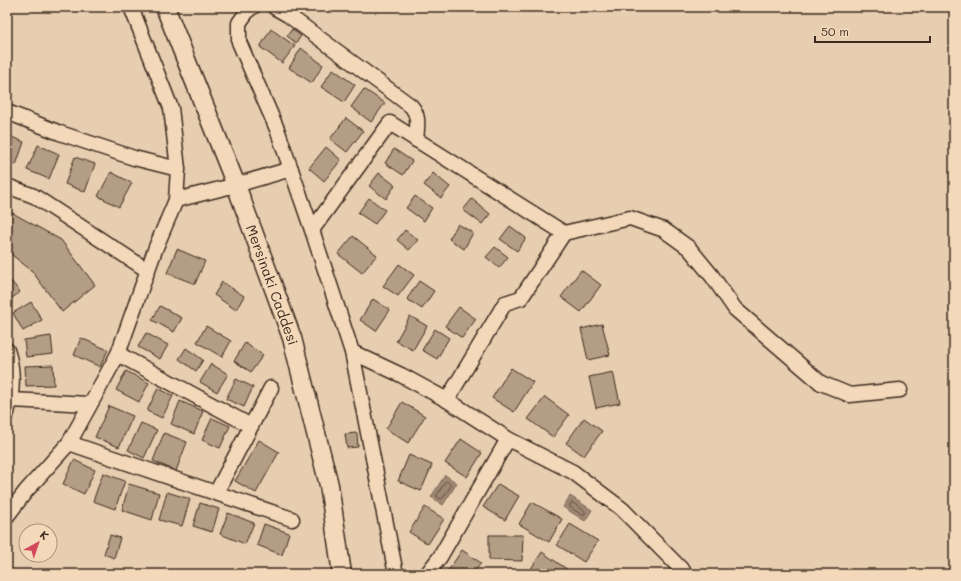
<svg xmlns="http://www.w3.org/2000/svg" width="961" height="581" font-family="Mali,sans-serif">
<rect width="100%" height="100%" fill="#e8ceb1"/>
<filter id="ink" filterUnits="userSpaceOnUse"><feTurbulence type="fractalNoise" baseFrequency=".025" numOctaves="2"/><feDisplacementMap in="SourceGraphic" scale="8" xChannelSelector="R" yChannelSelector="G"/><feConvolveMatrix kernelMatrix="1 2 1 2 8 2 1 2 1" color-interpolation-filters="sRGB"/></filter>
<g filter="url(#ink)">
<g fill="#9f8873" stroke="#776251">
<path d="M445,475L457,483L443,505L431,497Z"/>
<path d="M570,496L592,510L585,521L563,507Z"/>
</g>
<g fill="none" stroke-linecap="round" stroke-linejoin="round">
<g stroke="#635040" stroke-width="1">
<path d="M447,481L450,484L451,486L443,498L440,499L437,497V495L445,482Z"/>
<path d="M571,503H573L585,511V514L582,515L570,507Z"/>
</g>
</g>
<g fill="#b49d85" stroke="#3b2a1e">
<path d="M271,29L295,46L282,63L260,47Z"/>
<path d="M292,29L301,36L296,43L287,36Z"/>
<path d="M301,48L323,65L312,83L289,68Z"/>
<path d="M333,69L355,85L344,102L321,87Z"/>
<path d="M364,89L385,103L371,122L351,107Z"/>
<path d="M346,118L363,131L347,152L330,139Z"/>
<path d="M7,135L24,142L16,165L7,161Z"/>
<path d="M38,145L59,154L49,179L27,170Z"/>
<path d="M326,147L341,160L324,181L309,168Z"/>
<path d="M394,149L412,161L403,175L385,163Z"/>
<path d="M75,157L95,164L85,192L65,184Z"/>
<path d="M111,172L132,183L119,207L98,196Z"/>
<path d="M379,173L395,185L386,199L369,186Z"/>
<path d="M433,173L450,187L441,198L424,185Z"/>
<path d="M415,196L432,208L424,221L406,208Z"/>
<path d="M369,198L385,210L375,224L358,213Z"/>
<path d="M472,199L490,214L482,224L463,210Z"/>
<path d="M9,211L61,240L95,285L62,312L32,271L7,251V217Z"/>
<path d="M458,224L473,233L464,249L449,239Z"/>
<path d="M510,226L526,238L517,251L500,239Z"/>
<path d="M405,230L418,240L409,250L397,240Z"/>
<path d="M353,236L377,255L362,273L338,254Z"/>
<path d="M495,247L508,257L499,268L486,257Z"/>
<path d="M177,249L205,261L195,284L167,273Z"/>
<path d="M399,264L414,275L398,296L383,286Z"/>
<path d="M581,270L601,285L581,312L561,297Z"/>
<path d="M7,276L20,292L7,302Z"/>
<path d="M419,281L434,291L422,309L407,299Z"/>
<path d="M222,282L244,296L236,310L214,295Z"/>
<path d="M373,299L390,310L376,331L360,320Z"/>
<path d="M31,302L42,320L23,331L13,313Z"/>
<path d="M160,306L182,318L174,332L152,320Z"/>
<path d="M459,307L476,319L462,338L445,326Z"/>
<path d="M410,316L427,326L413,350L396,341Z"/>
<path d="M602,324L610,355L588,360L581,329Z"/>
<path d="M206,326L231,341L222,357L197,342Z"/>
<path d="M435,329L449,338L437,359L422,350Z"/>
<path d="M146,333L168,345L160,359L138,347Z"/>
<path d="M51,336L53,354L26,357L24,340Z"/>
<path d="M81,338L108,350L100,367L74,355Z"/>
<path d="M245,343L263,355L251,372L234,361Z"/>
<path d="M186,348L203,360L196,371L179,359Z"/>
<path d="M211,364L228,374L217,392L200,382Z"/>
<path d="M53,365L54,385L26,386L25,366Z"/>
<path d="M511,368L533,382L514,412L492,398Z"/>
<path d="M126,371L149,383L139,402L116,390Z"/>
<path d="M613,372L620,403L596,408L589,377Z"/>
<path d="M236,379L253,387L244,407L226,399Z"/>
<path d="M158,388L173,396L162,418L147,411Z"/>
<path d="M545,397L569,415L553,437L528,419Z"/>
<path d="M180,401L203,411L194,434L171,424Z"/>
<path d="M402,402L425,416L408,443L386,429Z"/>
<path d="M109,406L133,416L119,447L95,437Z"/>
<path d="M212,418L230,426L220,448L202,440Z"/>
<path d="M584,418L602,431L584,456L566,443Z"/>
<path d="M141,423L157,430L144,458L128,450Z"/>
<path d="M164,433L187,442L176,471L153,461Z"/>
<path d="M357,433L358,447L347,448L345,434Z"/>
<path d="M461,439L482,453L467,477L445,463Z"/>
<path d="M259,440L279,452L256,493L235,481Z"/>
<path d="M409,455L432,465L421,491L398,481Z"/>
<path d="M74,460L95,470L84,494L63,484Z"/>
<path d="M103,473L125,481L115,509L93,501Z"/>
<path d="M129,484L159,493L152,520L122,510Z"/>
<path d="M498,484L519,496L505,520L483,507Z"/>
<path d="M167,492L190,499L182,526L159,520Z"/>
<path d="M532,502L562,519L549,542L519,524Z"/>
<path d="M200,503L219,509L212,532L193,526Z"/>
<path d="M425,507L444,519L428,544L409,532Z"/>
<path d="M228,513L254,523L245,544L220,534Z"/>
<path d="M264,524L289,533L282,555L257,545Z"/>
<path d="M570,524L598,541L584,562L557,545Z"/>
<path d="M110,535L120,538L114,558L104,554Z"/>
<path d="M489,535H523L522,561L489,560Z"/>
<path d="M462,550L481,563L473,574H452L448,571Z"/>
<path d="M542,552L568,570L565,574H535L530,570Z"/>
</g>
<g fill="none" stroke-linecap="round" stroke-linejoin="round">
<defs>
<g id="minor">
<path d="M131,7L171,108L178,169"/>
<path d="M253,7L249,9L239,23V42L277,129L312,230L352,352L396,574"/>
<path d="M274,7L288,15L411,106C420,116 417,127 416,140"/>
<path d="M7,112L60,133L134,158L178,169L176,200"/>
<path d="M7,186L34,196L147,270"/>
<path d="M312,230L390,123L564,233L630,218L664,230L689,248L712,276L735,309L821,383L850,395L900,390"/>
<path d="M7,350C14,371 13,392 7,413"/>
<path d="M352,352L401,375L447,400L508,439L573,472L622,509L684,572L683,574"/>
<path d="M118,354L251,426"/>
<path d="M11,400L89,404"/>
<path d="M447,400L505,303L521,298L564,233"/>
<path d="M69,443L292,519"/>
<path d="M216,493L271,388"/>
<path d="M7,516L26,491L69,443L118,354L156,247L176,200L236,185L291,169"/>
<path d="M427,574L440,557L508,439"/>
</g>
<path id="tertiary" d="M165,7L236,185L292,338L329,485L342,574"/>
</defs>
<use href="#minor" stroke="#3b2a1e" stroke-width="17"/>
<use href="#tertiary" stroke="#3b2a1e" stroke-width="21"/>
<use href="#minor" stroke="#f3d8ba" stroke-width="14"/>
<use href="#tertiary" stroke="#f3d8ba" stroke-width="18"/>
</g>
</g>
<g text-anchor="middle" stroke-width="3" stroke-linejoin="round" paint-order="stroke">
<g font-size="14" fill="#3b2a1e" stroke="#f3d8ba">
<text transform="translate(272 285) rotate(70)" y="5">Mersinaki Caddesi</text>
</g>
</g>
<rect width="961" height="581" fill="none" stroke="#f3d8ba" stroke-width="24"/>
<rect x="12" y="12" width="937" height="557" fill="none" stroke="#3b2a1e" stroke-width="1.5" filter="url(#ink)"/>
<g transform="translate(38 543) rotate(40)"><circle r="19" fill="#f3d8ba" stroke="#a9927c"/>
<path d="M0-3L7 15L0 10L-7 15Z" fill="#d1495b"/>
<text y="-6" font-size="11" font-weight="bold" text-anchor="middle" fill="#3b2a1e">K</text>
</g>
<path d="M815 36v6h115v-6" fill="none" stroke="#3b2a1e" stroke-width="2"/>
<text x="821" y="36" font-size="12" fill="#3b2a1e" stroke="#f3d8ba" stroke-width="3" paint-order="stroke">50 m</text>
</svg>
